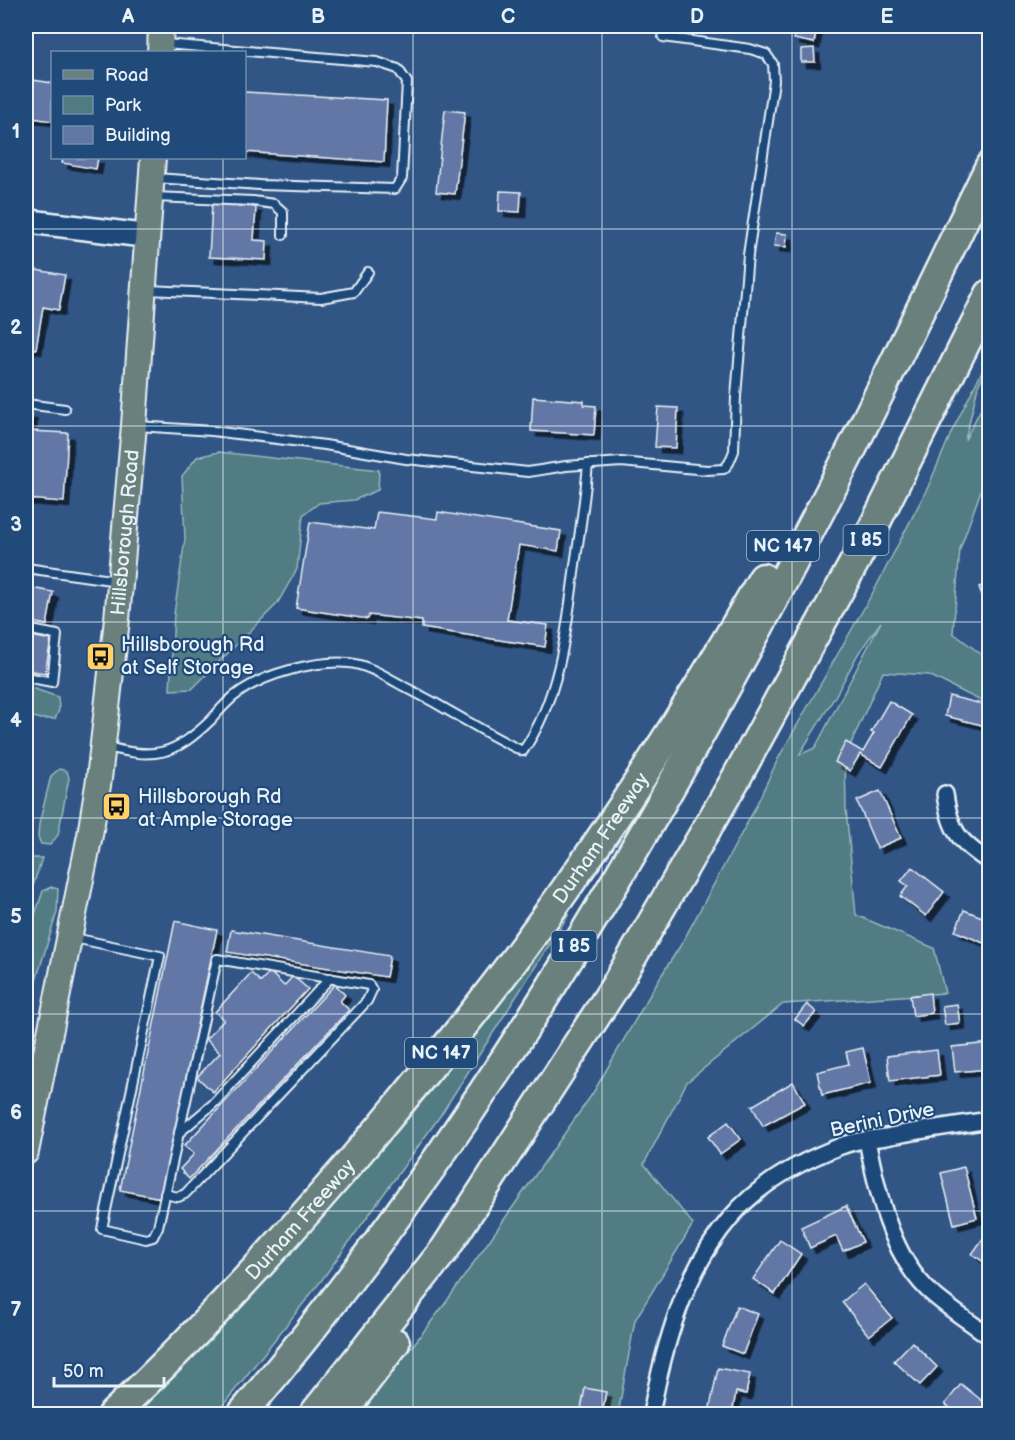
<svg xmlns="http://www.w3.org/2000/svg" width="1015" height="1440" font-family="'Balsamiq Sans',sans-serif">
<defs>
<filter id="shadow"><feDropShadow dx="5.5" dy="5.5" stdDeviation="0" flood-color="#0009"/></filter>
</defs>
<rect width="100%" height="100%" fill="#315686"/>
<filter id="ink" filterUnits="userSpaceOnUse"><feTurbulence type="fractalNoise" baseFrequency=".0167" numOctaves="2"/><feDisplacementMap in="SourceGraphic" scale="12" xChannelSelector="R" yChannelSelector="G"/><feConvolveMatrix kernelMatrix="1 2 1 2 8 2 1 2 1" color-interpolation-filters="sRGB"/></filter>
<g filter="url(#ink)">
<g fill="#517b83" stroke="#9cb6be" stroke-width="1.5" fill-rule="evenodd">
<path d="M989,357V363L978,386L965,440L989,393V468L960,549L953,633L989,660V705L929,675L883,672L845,757L846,809L856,915L934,948L945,993L783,1004L687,1082L644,1164L693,1224L635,1320L618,1414H360L444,1305L593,1093L659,979L682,943L753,812L779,757L876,587L928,487L952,431ZM881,622L815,748L799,755L836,695L858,654Z"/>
<path d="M219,452L379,470L378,490L354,500L319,503L303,515L297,569L277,604L192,689L170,690L174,614L185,539L182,476L197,457Z"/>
<path d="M26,686L58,697L59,710L55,719H41L26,715Z"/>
<path d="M59,769L67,771L69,778L58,835L50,845L41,844L38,837L39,824L51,776Z"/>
<path d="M26,858H42L26,908Z"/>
<path d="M51,887L58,889L57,912L29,1003L26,1031V941L43,891Z"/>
<path d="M562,911L569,914L440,1116L321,1281L216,1414H130Z"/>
</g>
<g fill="#6277a5" stroke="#e8f1f8" stroke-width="1.5" filter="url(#shadow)">
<path d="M796,26H817L814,43L794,39Z"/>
<path d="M814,48L815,62H801V49Z"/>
<path d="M26,79L52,83V121L26,117Z"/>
<path d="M244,92L387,100L384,162L244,152Z"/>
<path d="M445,110L465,112L455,194L436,192Z"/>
<path d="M63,158H98L96,169L62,163Z"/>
<path d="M500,191L521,192L520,212L499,211Z"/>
<path d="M212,204L256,207L254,240L267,241L266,260L209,257Z"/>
<path d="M776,233L787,234L786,247L774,246Z"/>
<path d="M30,269L65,275L59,310L43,307L36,349L26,347V320L28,304H26V296Z"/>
<path d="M533,397L584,401V405L596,406L594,435L531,431Z"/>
<path d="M658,407L678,408L676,448L655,447Z"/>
<path d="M26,414H32L30,431L68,433L64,502L26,499Z"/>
<path d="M377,512L437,519L438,512L561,531L558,551L519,545L507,620L548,625L545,647L422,628V621L369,615L368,619L296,608L310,522L374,530Z"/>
<path d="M990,583V617L979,587Z"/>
<path d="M26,587L53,592L47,625L26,621Z"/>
<path d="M26,635L51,640L45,673L26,670Z"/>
<path d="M949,696L990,706V727L945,716Z"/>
<path d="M889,701L912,715L882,767L860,754L850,771L835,762L846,742L863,752L874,733L871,732Z"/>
<path d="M880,791L901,838L877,848L857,801Z"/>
<path d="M912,867L944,892L926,916L900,896L908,886L901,881Z"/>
<path d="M964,910L990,920V935L986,944L955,931Z"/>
<path d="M175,921L217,930L161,1198L120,1190Z"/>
<path d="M231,930L390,956L386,977L227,952Z"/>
<path d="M270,972L284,986L293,976L308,989L213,1092L197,1077L220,1053L206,1039L224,1020L215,1012L251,973L261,982Z"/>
<path d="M335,984L345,995L340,1001L349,1010L189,1179L180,1169L194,1154L184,1146Z"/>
<path d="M930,993L932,1013L913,1016L910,996Z"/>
<path d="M807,1004L816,1012L804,1026L795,1019Z"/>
<path d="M957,1004L960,1023L945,1025L942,1006Z"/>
<path d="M990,1043V1069L955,1072L952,1047Z"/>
<path d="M863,1048L871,1083L822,1095L817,1072L849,1064L846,1052Z"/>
<path d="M937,1050L940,1075L890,1081L887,1056Z"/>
<path d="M793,1082L805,1103L763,1126L752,1106Z"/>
<path d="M728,1122L741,1139L720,1154L708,1137Z"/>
<path d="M964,1167L977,1218L954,1224L941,1173Z"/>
<path d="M846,1206L863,1242L843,1251L836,1236L810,1248L801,1227Z"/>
<path d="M989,1230L990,1231V1266L972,1254Z"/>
<path d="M780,1240L801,1254L775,1294L753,1279Z"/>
<path d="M864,1284L892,1318L869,1336L842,1302Z"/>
<path d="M737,1306L758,1314L743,1354L722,1346Z"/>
<path d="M912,1342L937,1367L920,1385L894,1361Z"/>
<path d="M718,1368L750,1374L746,1394L736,1392L732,1414L709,1412Z"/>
<path d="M961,1384L990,1407V1414H958L945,1404Z"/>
<path d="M585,1388L606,1392L602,1414H580Z"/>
</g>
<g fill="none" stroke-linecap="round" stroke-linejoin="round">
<defs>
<g id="lane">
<path d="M155,178L260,185L395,189L402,178L407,82L398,69L377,62L165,44"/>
<path d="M154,197L253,201L274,204L283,212V235"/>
<path d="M148,290L321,298L354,292L368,272"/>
<path d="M26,404L65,409"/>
<path d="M138,426L212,431L325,445L406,459L528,472L566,466L621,462L707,470L724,469L729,463L734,451L736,396L748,255L774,81L773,64L766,54L750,49L663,37"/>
<path d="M26,568L118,581"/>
<path d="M26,629L57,635L52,682L26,677"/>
<path d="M104,746C154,760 174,756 211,720C219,711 227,701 237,694C263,674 316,660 349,663C368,665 387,677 403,686C423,696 443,707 463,719C483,730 502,742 523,751C560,698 567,628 575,565C580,532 585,498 588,464"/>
<path d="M74,938L160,956L102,1229L146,1239L153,1237L158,1227L179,1133L213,1104L330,978"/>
<path d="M165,1194L178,1197L185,1194L367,1001L372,990L369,985L217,959L179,1133"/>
</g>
<g id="street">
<path d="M945,794C950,831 959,842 990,862"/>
<path d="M867,1140C877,1190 890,1252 927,1289C946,1307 969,1321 990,1337"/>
<path d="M651,1414C664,1345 684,1272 731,1217C759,1184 801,1161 841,1146C855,1140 871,1139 886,1137C920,1130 955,1125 990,1120"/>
</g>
<path id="secondary" d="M26,221L147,236"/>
<g id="primary">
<path d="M160,52L161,26"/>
<path id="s1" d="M26,1152L90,835L99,779L117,619L134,425L153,158"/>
</g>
<g id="highway">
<path id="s2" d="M113,1414C209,1324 297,1226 382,1125C433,1063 484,1002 531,937C616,822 692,702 763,578"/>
<path d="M242,1414C467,1149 651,836 811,528C874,409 931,287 990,166"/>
<path d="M314,1414L445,1249L614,988L734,782L871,532L990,294"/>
<path d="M341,1414L395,1343"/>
</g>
</defs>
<use href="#lane" stroke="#e8f1f8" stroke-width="12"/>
<use href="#street" stroke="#e8f1f8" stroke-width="20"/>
<use href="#secondary" stroke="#e8f1f8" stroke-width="27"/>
<use href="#primary" stroke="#e8f1f8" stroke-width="28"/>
<use href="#highway" stroke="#e8f1f8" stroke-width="33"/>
<use href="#lane" stroke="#1f4a7a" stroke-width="8"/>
<use href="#street" stroke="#1f4a7a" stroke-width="15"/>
<use href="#secondary" stroke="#1f4a7a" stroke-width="22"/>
<use href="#primary" stroke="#6a807d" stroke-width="24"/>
<use href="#highway" stroke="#6a807d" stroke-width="28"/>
</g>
</g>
<path fill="none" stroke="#e8f1f8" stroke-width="1.5" stroke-opacity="0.55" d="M223,26V52M413,26V1414M602,26V1414M792,26V1414M223,158V1414M26,229H990M26,426H990M26,622H990M26,818H990M26,1014H990M26,1211H990"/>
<defs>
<symbol id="bus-square" viewBox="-11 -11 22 22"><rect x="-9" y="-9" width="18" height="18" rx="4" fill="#ffd166" stroke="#1f4a7a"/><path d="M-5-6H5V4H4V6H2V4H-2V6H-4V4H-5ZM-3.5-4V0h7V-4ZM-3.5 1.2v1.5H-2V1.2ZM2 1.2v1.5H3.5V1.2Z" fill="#111"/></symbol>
</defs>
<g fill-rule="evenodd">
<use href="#bus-square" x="84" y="640" width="33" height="33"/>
<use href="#bus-square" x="100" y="790" width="33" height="33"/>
</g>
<g text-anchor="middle" stroke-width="4.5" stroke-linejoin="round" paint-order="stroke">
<g fill="#1f4a7a" stroke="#acbfd2" stroke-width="1.5">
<rect x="843.5" y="525" width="45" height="30" rx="4.5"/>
<rect x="747" y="531" width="72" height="30" rx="4.5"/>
<rect x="551.5" y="931" width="45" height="30" rx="4.5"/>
<rect x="405" y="1038" width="72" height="30" rx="4.5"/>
</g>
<g font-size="18" font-weight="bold" fill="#e8f1f8">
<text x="866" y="546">I 85</text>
<text x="783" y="552">NC 147</text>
<text x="574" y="952">I 85</text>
<text x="441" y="1059">NC 147</text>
</g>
<g font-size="20" fill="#e8f1f8" stroke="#1f4a7a">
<text dy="7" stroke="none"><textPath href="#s1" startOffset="628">Hillsborough Road</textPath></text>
<text dy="7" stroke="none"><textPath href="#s2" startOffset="756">Durham Freeway</textPath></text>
<text transform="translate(882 1119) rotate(-12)" y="7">Berini Drive</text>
<text dy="7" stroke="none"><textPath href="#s2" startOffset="270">Durham Freeway</textPath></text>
</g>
<g font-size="20" fill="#e8f1f8" stroke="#1f4a7a" text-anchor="start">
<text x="121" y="651">Hillsborough Rd<tspan x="121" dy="23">at Self Storage</tspan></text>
<text x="138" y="803">Hillsborough Rd<tspan x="138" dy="23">at Ample Storage</tspan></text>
</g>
</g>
<rect width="1015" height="1440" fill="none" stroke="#1f4a7a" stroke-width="66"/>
<rect x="51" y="51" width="195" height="108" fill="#1f4a7a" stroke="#6f8dac" stroke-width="1.5"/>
<rect x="63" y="70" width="30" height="9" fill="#6a807d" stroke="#6f8dac" stroke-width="1.5"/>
<text x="105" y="81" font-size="18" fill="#e8f1f8">Road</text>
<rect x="63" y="96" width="30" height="18" fill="#517b83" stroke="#6f8dac" stroke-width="1.5"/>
<text x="105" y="111" font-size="18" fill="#e8f1f8">Park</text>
<rect x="63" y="126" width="30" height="18" fill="#6277a5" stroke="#6f8dac" stroke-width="1.5"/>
<text x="105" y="141" font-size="18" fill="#e8f1f8">Building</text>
<path d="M54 1377v9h110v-9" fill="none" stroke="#e8f1f8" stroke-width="3"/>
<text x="63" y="1377" font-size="18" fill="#e8f1f8" stroke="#1f4a7a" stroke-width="4.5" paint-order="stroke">50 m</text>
<rect x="33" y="33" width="949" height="1374" fill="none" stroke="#e8f1f8" stroke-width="2"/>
<g font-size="20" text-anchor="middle" font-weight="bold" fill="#e8f1f8">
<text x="128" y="23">A</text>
<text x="318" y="23">B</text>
<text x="508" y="23">C</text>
<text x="697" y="23">D</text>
<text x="887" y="23">E</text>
<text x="16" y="138">1</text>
<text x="16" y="334">2</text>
<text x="16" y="531">3</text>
<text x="16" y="727">4</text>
<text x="16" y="923">5</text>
<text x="16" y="1119">6</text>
<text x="16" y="1316">7</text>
</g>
</svg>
